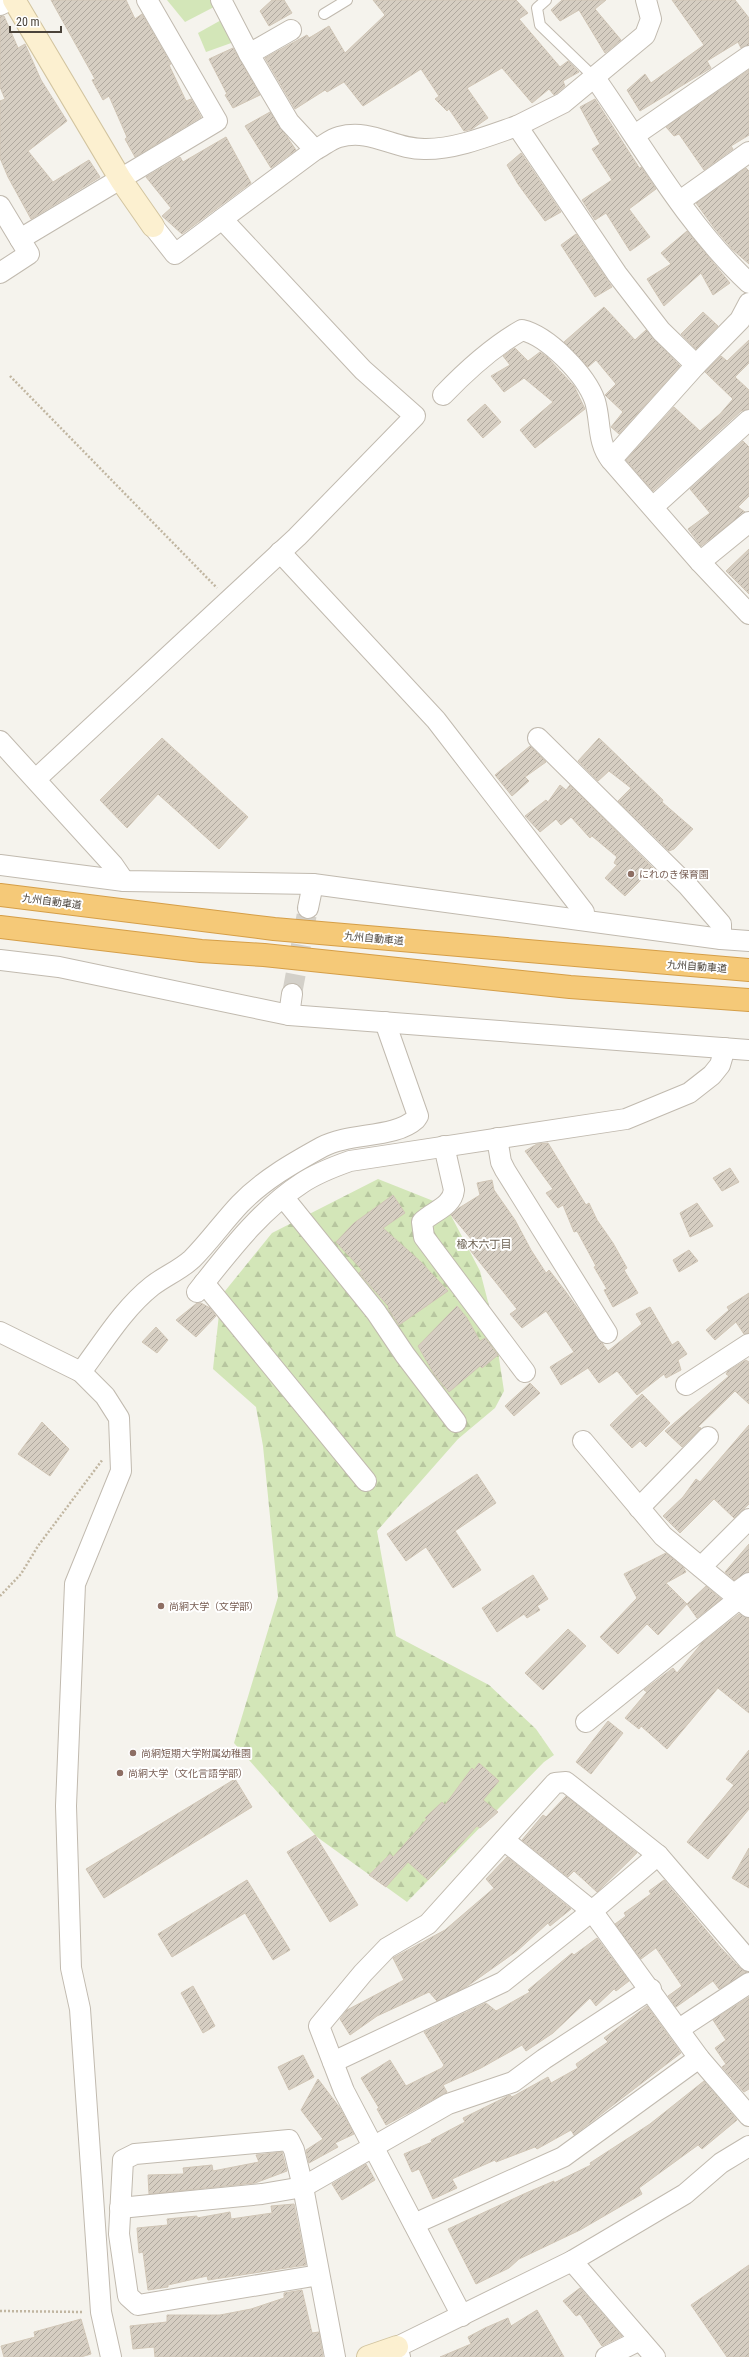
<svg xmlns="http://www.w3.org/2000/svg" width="749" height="2357" font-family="'Roboto Condensed','Noto Sans JP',sans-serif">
<defs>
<pattern id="forest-firs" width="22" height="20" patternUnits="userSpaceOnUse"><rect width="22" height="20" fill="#d3e6b8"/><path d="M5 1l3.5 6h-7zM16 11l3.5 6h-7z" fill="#b7c69f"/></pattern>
<pattern id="building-hatch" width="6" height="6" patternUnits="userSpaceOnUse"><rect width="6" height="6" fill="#d6cec2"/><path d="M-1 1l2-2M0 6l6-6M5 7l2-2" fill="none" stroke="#b0a99f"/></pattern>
</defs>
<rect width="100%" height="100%" fill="#f5f3ed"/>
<g fill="#d3e6b8">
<path d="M167,0H211L214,7L185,22Z"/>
<path d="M223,19L234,42L206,52L198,33Z"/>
</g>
<path fill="url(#forest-firs)" d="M378,1179L446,1206L480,1271L494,1325L504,1391L495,1408L458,1439L377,1531L396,1636L489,1685L536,1729L554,1755L544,1762L407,1902L317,1837L234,1743L278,1597L263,1446L256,1407L213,1369L221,1296L272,1233Z"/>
<g fill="url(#building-hatch)" stroke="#d1c6b6">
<path d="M51,0H126L135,19L142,14L171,64L169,65L186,101L191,99L201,117L135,157L125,139L127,137L109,96L103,100L92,80L95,79Z"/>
<path d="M272,0H284L292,13L269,26L260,11Z"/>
<path d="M373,0H516L528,13L519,19L560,67L568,61L579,72L563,81L565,86L557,93L554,95L549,89L532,103L502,68L467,88L488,118L472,129L464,131L449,109L447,111L435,99L439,96L421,69L363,106L344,82L327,92L325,90L295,109L265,58L307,35L309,38L329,26L345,53L385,15Z"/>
<path d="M562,0H606L595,9L621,40L605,53L579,10L560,21L551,10Z"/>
<path d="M672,0H735L749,18V45L741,48L738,42L707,61L711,68L640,111L627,90L645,74L651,83L704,45Z"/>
<path d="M0,16H4L18,48L25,44L41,80L67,121L28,151L53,182L89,160L100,177L31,219L8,177L0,158V101L5,99L0,87Z"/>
<path d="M233,48L260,95L233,108L225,95L227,94L209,59Z"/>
<path d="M749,70V135L731,146L733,149L704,170L679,134L674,136L666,127Z"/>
<path d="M595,99L640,169L641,167L656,189L629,209L650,237L630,251L606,213L595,220L582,200L612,180L592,149L600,144L580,107Z"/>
<path d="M270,112L296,150L271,168L245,126Z"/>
<path d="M226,137L251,183L182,234L162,216L171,208L146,177L180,157L183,162Z"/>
<path d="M521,153L561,212L545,221L518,184L507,165Z"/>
<path d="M746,168L749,171V264L732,249L715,229L696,203Z"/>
<path d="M687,231L730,283L713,295L701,273L664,306L647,279L671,264L661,253Z"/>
<path d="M576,234L612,287L595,297L561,245Z"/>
<path d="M604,307L635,340L646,330L680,366L619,434L611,427L623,412L605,395L616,384L596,360L588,367L564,342Z"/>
<path d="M703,312L718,326L696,349L681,334Z"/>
<path d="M749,340V363L735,377L749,390V409L741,411L653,491L626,460L674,407L700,431L720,414L733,399L705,372L721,356L727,361Z"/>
<path d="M515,348L528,361L540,352L547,357L574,386L585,409L535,448L520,430L553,402L524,378L504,392L491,376L510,365L503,356Z"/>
<path d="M485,404L501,422L483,438L467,420Z"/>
<path d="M743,441L749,447V496L738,507L745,512L701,546L688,529L710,513L690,489Z"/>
<path d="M749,549V594L726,571Z"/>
<path d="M162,738L248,817L219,849L158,794L127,828L100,800Z"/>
<path d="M599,738L663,800L662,802L693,829L674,849L669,851L618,801L631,788L609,771L598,781L578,761Z"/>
<path d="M530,746L546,762L525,777L529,781L512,796L495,775Z"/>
<path d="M560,785L566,790L570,785L653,868L625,896L605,878L617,865L614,863L617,857L592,836L590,838L571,817L561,825L556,819L540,832L525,816L546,800L548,802Z"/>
<path d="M548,1143L586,1205L589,1203L597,1220L613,1243L627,1268L624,1270L638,1293L613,1307L604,1290L607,1289L594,1267L596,1266L577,1231L574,1232L563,1205L558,1208L546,1193L553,1189L525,1151L537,1144Z"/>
<path d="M730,1168L739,1182L722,1191L713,1178Z"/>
<path d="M492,1180L494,1190L515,1220L531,1250L546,1273L549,1270L566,1292L605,1347L608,1351L642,1324L636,1314L650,1307L672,1345L678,1341L687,1354L678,1360L681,1370L666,1378L664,1374L637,1395L617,1371L599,1383L588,1368L561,1385L550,1367L574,1352L546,1311L522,1328L510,1314L517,1309L466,1245L472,1240L451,1215L459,1208L480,1195L477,1183Z"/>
<path d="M393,1195L405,1213L383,1228L420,1261L448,1291L399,1325L388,1308L389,1307L359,1273L362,1270L336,1242L354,1223Z"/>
<path d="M697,1203L713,1226L690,1237L680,1213Z"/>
<path d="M689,1250L698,1261L679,1272L673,1260Z"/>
<path d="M749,1293V1333L744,1334L736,1322L715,1340L706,1330L729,1310L727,1307Z"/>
<path d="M197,1303H201L210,1308L216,1316L196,1337L176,1320Z"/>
<path d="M457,1306L467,1318L480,1341L485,1338L498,1355L482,1368L480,1366L449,1392L434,1374L418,1346Z"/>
<path d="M156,1327L168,1340L157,1353L142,1342Z"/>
<path d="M746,1360L749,1362V1404L735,1391L698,1427L701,1428L682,1447L665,1431L729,1376L726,1374L728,1371Z"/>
<path d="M530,1383L540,1393L514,1416L505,1406Z"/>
<path d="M642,1394L670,1423L646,1447L640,1441L632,1448L610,1425Z"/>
<path d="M42,1422L69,1449L50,1476L18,1454Z"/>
<path d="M749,1425V1504L734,1518L714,1499L680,1533L663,1516L683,1497L696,1479L700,1482Z"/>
<path d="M477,1474L496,1503L455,1531L481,1570L453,1588L426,1547L406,1561L387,1534Z"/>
<path d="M749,1544V1572L734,1580L725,1572Z"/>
<path d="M666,1553L683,1567L686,1572L666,1583L687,1604L658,1635L647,1624L618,1654L600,1637L637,1598L624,1574Z"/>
<path d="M533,1575L548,1599L537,1606L540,1610L527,1618L524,1614L497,1632L482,1608Z"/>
<path d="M706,1586L721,1599L697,1618L687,1604Z"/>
<path d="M739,1614L749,1618V1713L718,1688L667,1749L641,1726L639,1729L625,1718L647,1692L644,1690L673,1668L677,1673L702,1643Z"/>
<path d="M568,1629L586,1646L543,1690L525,1673Z"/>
<path d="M608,1721L623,1733L591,1774L576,1762Z"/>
<path d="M749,1750V1809L708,1859L687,1842L734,1785L726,1779Z"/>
<path d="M479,1763L499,1781L483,1800L498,1812L480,1828L477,1826L428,1880L408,1862L386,1887L369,1875L390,1854L393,1857L427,1819L425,1818L442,1802L445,1805L472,1768L474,1770Z"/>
<path d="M235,1779L252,1807L104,1898L86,1869Z"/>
<path d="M566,1796L637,1853L597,1892L574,1871L568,1877L522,1840L543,1815L546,1817Z"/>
<path d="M315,1835L358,1905L330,1922L287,1852Z"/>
<path d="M749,1848V1888L732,1878Z"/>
<path d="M507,1857L571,1909L550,1926L548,1923L517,1951L466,1987L437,2001L429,1992L377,2016L350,2035L340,2019L347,2010L404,1980L393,1958L445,1930L494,1888L486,1879Z"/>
<path d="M247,1880L290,1950L273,1960L245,1913L172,1957L158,1934Z"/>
<path d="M664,1880L720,1947L740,1968L747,1972L719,1989L713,1981L676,2007L668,1996L682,1986L656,1948L641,1959L615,1924L626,1916L624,1913L651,1894L649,1891Z"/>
<path d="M597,1938L629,1981L616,1991L614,1989L596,2006L590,1998L553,2033L526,2051L522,2045L481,2068L443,2085L447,2092L386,2125L377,2109L379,2108L361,2078L390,2060L406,2086L442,2068L444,2065L424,2032L486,2003L496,2011L530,1992L528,1990L572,1953L574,1955Z"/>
<path d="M193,1986L215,2026L203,2033L181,1993Z"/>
<path d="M749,1997V2089L744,2092L722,2067L726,2064L715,2048L726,2040L713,2020Z"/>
<path d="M647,2006L681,2053L574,2135L571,2130L537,2149L535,2147L496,2162L495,2160L452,2179L457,2188L433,2199L419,2169L412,2172L404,2154L432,2142L431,2140L465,2122L463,2118L510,2095L512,2097L548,2077L551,2083L578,2068L576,2064L608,2042L604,2038Z"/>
<path d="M303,2055L314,2077L289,2090L278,2067Z"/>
<path d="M318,2079L340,2108L354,2134L335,2143L338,2147L309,2163L306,2150L323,2139L301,2110Z"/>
<path d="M704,2081L737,2120L702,2149L698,2145L639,2188L642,2194L580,2230L519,2259L509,2268L476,2284L448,2229L526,2193L554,2181V2183L591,2165L590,2163L650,2124Z"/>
<path d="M282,2152L287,2171L255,2183L149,2194L148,2175L184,2174L183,2168L212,2165L213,2171L259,2162L256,2155Z"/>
<path d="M366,2164L375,2180L342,2200L332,2184Z"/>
<path d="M294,2204L306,2265L208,2280L207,2276L168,2285V2287L148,2290L143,2252L139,2253L137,2228L168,2225L167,2219L197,2216V2218L230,2212L231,2219L272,2213L271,2206Z"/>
<path d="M749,2265V2357H727L691,2305Z"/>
<path d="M580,2288L622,2336L602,2346L580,2314L576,2316L563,2301Z"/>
<path d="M302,2290L312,2333L319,2332L323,2357H155L154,2347L133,2349L130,2326L167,2322V2315H220L251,2309L284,2298V2293Z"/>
<path d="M537,2310L564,2357H440L471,2344L468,2337L485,2328L508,2318L511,2326Z"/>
<path d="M81,2319L91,2354L81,2357H4L1,2346L35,2337L34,2332Z"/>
</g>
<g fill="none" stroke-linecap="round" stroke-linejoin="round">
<path stroke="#d3d0c9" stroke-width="20" stroke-dasharray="20 10" stroke-linecap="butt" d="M292,994L308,908"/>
<defs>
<g id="lane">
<path d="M546,0L537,8L540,25L595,78"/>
<path d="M324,14L347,0"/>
</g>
<g id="street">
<path d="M221,0L249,54"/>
<path d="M0,5L10,0"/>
<path d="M291,30L249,54L289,122L315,150"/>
<path d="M595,78C644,148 687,225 749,283"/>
<path d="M517,126L563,103L645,35L651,19L646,0"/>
<path d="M635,135L749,56"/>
<path d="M680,201L749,152"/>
<path d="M0,206L29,254L0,273"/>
<path d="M153,226L175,254L315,150C323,146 331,139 339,137C372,128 394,150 426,149C456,149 488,136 517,126L617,274L661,331L696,365"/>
<path d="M20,239L217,121L147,0"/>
<path d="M749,303L740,320L696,365L611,460L700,562L749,614"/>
<path d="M443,395C467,370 492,347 522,330C548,336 586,375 595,401C601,421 597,443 611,460"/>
<path d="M653,507L749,420"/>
<path d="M280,552L436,720L584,912V920"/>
<path d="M700,562L749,522"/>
<path d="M538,738L688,886L721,924V939"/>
<path d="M0,741L113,865L124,881"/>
<path d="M36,779L297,537L415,416L363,370L222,219"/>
<path d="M0,865L124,881L313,884L721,939L749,941"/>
<path d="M308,908L313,884"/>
<path d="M0,960L59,967L289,1015L749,1050"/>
<path d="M289,1015L292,994"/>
<path d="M497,1138L501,1162L505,1170L607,1333"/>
<path d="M444,1146L454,1190C452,1207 433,1211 422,1222L424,1237L525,1372"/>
<path d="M284,1198L376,1312L405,1355L456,1422"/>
<path d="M204,1283L366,1481"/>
<path d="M197,1292C228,1253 260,1210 302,1183C317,1173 333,1167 350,1161L626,1119L689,1093L712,1075L720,1065L725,1048"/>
<path d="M0,1332L81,1372L105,1396L119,1418L121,1471L75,1584L66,1806L71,1968L80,2009L101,2312L111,2357"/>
<path d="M81,1372C103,1343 123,1309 152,1286C165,1276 180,1270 192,1259C209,1242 223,1222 240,1204C263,1180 293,1163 322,1147C350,1132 394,1139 416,1119L418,1116L385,1022"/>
<path d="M686,1385L749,1344"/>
<path d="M583,1441L663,1536L749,1607"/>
<path d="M639,1508L708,1437"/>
<path d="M701,1567L749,1519"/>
<path d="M734,1594L749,1583"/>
<path d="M586,1722L740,1598"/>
<path d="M504,1840L592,1911L699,2058L749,2116"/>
<path d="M679,2029L749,1983"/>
<path d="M333,2062L503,1982L592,1911L658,1855"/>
<path d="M120,2208L262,2194L303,2187L448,2104L513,2082L544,2059L651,1989"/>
<path d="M414,2224L563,2157L699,2058"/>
<path d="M572,2261L655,2357"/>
<path d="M319,2275L138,2305L128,2296L119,2234L123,2160L135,2154L289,2140L294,2150L303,2187L335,2357"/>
<path d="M462,2316L344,2091L319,2026L363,1973L387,1948L428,1924L555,1783L566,1782L658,1855L749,1961"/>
<path d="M400,2357L397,2347L572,2261L685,2194L721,2163L749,2146"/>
<path d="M606,2357L640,2340"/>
</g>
<g id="secondary">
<path d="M14,0L121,180L153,226"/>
<path d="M368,2357L397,2347"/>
</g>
<g id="highway">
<path d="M0,895L274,929L749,970"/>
<path d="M0,927L201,951L264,955L570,987L749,1000"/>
</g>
</defs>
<use href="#lane" stroke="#c1baaf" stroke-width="12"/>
<use href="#street" stroke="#c1baaf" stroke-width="22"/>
<use href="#secondary" stroke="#d2c49f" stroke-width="24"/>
<use href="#highway" stroke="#d59e47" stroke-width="24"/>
<g stroke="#c1b6a1" stroke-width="2.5" stroke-dasharray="2 2" stroke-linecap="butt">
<path d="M10,376L217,588"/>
<path d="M0,1596L21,1574L38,1546L103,1459"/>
<path d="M0,2311L84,2312"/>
</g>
<use href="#lane" stroke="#fff" stroke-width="10"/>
<use href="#street" stroke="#fff" stroke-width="20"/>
<use href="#secondary" stroke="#fcf0d0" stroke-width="22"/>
<use href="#highway" stroke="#f5c978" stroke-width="22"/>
</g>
<g fill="#8d6e63" stroke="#fff" stroke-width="1.5">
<circle cx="631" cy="874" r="4"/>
<circle cx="161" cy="1606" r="4"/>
<circle cx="133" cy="1753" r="4"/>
<circle cx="120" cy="1773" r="4"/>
</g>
<g text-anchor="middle" stroke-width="4" stroke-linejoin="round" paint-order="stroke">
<g font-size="10" fill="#785e54" stroke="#fff" text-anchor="start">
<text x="639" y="878">にれのき保育園</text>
<text x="169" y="1610">尚絅大学（文学部）</text>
<text x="141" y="1757">尚絅短期大学附属幼稚園</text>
<text x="128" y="1777">尚絅大学（文化言語学部）</text>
</g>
<g font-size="10" fill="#4a433a" stroke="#fff">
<text transform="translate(52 901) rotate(7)" y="4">九州自動車道</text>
<text transform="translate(374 938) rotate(5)" y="4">九州自動車道</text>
<text transform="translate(697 966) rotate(4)" y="4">九州自動車道</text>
</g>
<g font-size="11" fill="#6c6152" stroke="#fff">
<text x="484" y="1248">楡木六丁目</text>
</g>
</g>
<path d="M10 26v6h51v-6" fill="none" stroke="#4a433a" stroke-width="2"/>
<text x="16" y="26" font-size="12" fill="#4a433a" stroke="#ffffff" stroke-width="3" paint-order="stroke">20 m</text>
</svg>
